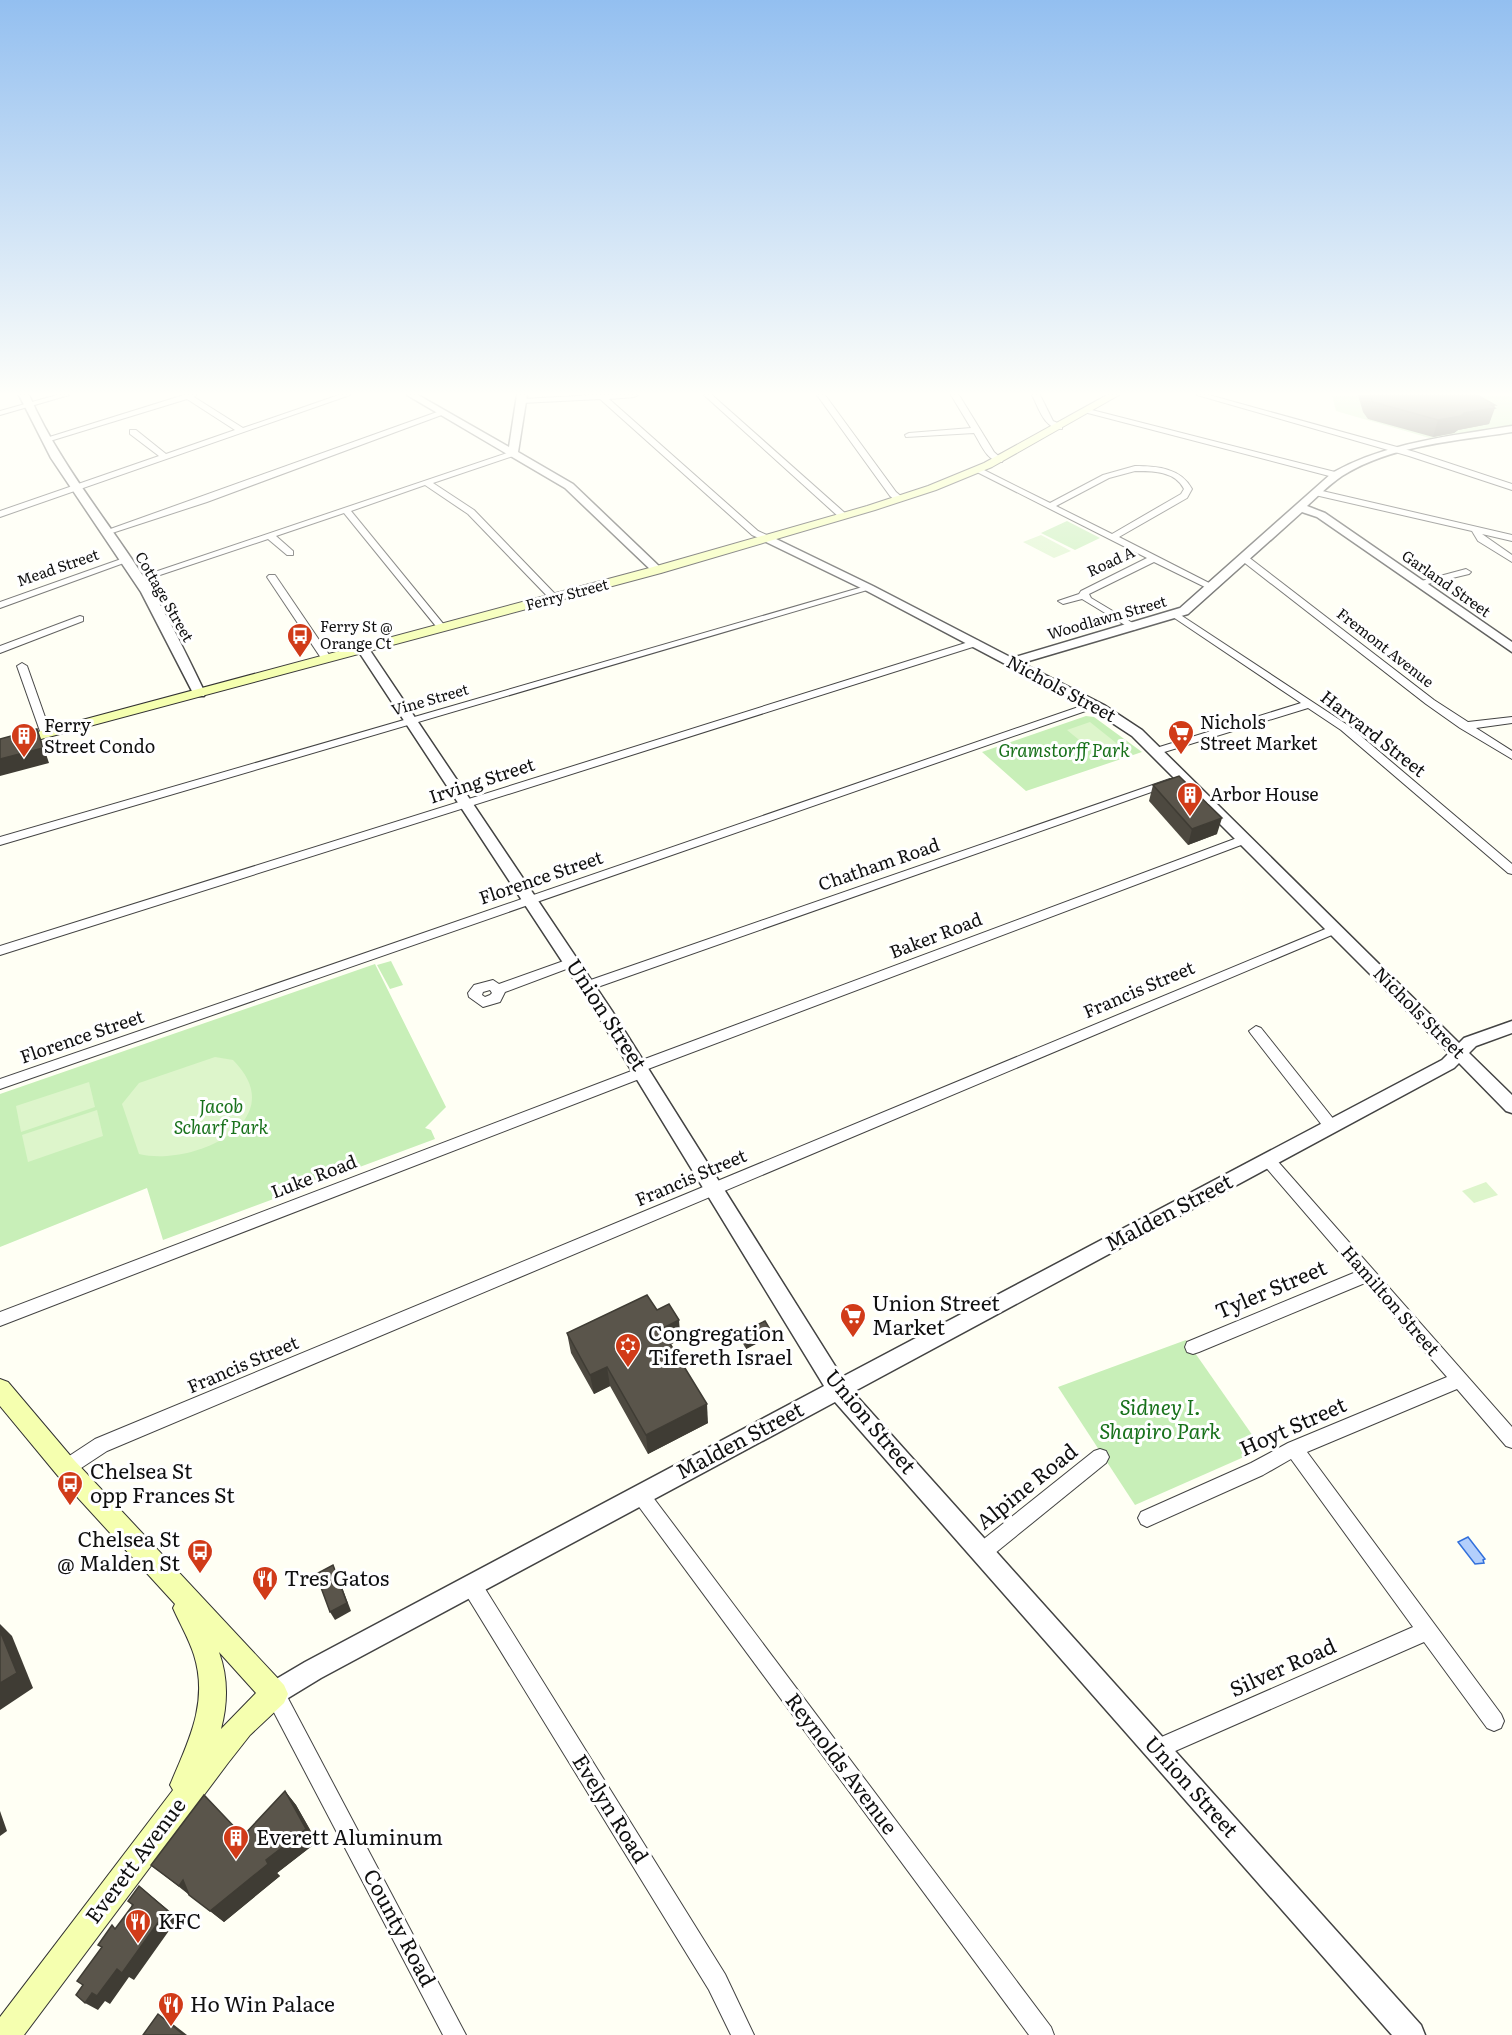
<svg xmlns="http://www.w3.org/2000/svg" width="1512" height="2035" font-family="Literata,serif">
<rect width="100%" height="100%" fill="#fffff4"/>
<g fill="#c8efb8">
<path d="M1332,395H1512V425L1433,439L1336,411Z"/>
<path d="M1067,521L1100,538L1075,550L1041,533Z"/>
<path d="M1086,716L1094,717L1142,752L1026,791L982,752Z"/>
<path d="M391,961L403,985L390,989L377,965Z"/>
<path d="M375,964L446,1107L425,1128L431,1130L435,1139L163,1240L147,1188L0,1247V1094Z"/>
<path d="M1186,1340L1262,1449L1135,1505L1058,1387Z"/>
</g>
<g fill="#ddf5cb">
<path d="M1041,535L1071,551L1054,558L1023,542Z"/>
<path d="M1090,722L1125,750L1101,758L1067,730Z"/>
<path d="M215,1057L233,1060C294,1121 193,1167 139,1154L122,1104L139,1083Z"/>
<path d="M89,1082L95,1107L21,1132L16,1106Z"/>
<path d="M97,1110L103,1136L28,1162L22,1135Z"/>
<path d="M1486,1182L1498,1195L1474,1203L1462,1191Z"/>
</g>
<path fill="#b3cffc" stroke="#3270db" stroke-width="1.5" d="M1468,1537L1485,1559L1483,1560L1484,1563L1475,1564L1458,1542Z"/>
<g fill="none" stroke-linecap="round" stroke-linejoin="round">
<defs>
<g id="minor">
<path d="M57,395H69L0,415V411Z"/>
<path d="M184,395H196L194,397L243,428L339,395H350L0,517V511L159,456L130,434V430H136L166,454L235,430L187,399L50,441L43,439Z"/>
<path d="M595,395H638L634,397L609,399L758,531L771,537V541H765L752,535L600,399L522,403L518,401L522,399Z"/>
<path d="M704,395H712L846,514V518H840Z"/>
<path d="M817,395H825L896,492L902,497V501H896L890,496Z"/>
<path d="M951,395H959L994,452L1003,460L1002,462C987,462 981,444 974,433L906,437L905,435L909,433L971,428Z"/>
<path d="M1032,395H1040L1053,421L1062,425V429C1044,429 1039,408 1032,395Z"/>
<path d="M1197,395H1209L1415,452L1512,484V490L1409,456Z"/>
<path d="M1084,408L1339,473L1340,475L1333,477L1084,412Z"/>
<path d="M440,411L447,413L207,502L109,534L102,532Z"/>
<path d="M513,451H516V455L433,483L474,510L557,596V600H551L468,514L425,485L351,511L445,626V630H439L344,513L276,536L293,551V555H287L268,539L142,581L134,579Z"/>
<path d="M1135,466C1157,466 1181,468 1192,489L1187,498L1119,537L1217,587L1209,589L1154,562L1089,594L1091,598L1136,625V629L1133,630L1082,599L1063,604L1058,601L1079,594L1081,591L1147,558L973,470L980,468L1050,503L1103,475ZM1135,471C1153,471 1175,471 1184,489L1181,494L1112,534L1056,506L1109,478Z"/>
<path d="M1318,490L1512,535V541L1482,534L1512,555V562L1478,541L1472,531L1315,495L1314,493Z"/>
<path d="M1241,556H1247L1434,700L1468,722L1512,717V723L1476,728L1512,751V759L1460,728L1426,704L1241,560Z"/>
<path d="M124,558L132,560L0,608V602Z"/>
<path d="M1466,569L1471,572L1469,574L1419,586L1414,583Z"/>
<path d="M269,575H275L332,659L331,661H323L267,577Z"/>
<path d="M866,586L874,588L0,845V837Z"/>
<path d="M1176,612L1349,726L1512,864V874L1508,873L1341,730L1308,708L1161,753H1153V749L1301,703L1173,617V613Z"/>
<path d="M80,616L83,617V621L0,653V646Z"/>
<path d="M975,640L979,641V645L0,955V946Z"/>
<path d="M22,663L27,666L51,734L50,736H42L41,734L17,666Z"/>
<path d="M1093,702L1098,705L1097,707L0,1089V1079Z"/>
<path d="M1170,779L1176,782L1174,784L592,989H582L580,986L582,983Z"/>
<path d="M1245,835L1251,839L1249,842L648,1069L649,1072L647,1076L0,1326V1312L634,1070L632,1067L634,1063Z"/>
<path d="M1335,925L1341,929L1339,932L107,1451L72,1474L66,1476L60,1474L57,1468L60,1462L95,1439Z"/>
<path d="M572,958L577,959L578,962L577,965L505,992L500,1002L483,1007L469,997L468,993L474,985L493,980L499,984ZM490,990L492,993L490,995L485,997L482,995L483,992Z"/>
<path d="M1256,1026L1261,1028L1335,1121L1337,1125L1335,1129H1325L1251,1034L1249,1031Z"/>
<path d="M1268,1154L1273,1156L1512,1427V1448L1506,1446L1457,1389L1307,1452L1501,1714L1504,1721L1501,1728L1494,1731L1487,1728L1424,1642L1157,1759L1150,1756L1147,1749L1150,1742L1413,1627L1291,1459L1263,1475L1147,1527L1141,1524L1138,1518L1141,1512L1251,1463L1288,1443L1447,1377L1365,1283L1199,1352L1193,1354L1187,1352L1185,1347L1187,1342L1356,1272L1263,1164L1261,1160L1263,1156Z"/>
<path d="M1100,1449L1106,1451L1109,1457L1106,1463L989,1558L982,1561L975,1558L973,1552L975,1546L1094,1451Z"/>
<path d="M640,1485L646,1488L1051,2027L1054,2035H1029L634,1500L631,1494L634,1488Z"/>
<path d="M472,1577L479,1579L725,1974L754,2035H731L709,1990L465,1593L463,1586L465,1579Z"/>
<path d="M275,1684L282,1687L466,2035H443L268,1701L265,1694L268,1687Z"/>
</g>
<g id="tertiary">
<path d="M19,395H29C58,461 104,516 143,576C167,614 186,653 205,693L204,696H194L193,693L141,592L51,458Z"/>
<path d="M407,395H418L509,447L517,395H527L518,452L573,484L661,568V572H653L565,488Z"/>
<path d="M1512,426V432C1456,441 1391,445 1342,476C1330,484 1318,496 1307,506L1325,513L1512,642V652L1317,517L1302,512L1188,614L1022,663L1104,705L1142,730L1459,1043L1464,1038L1512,1021V1033L1476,1046L1469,1053L1512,1095V1113L1506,1111L1459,1063L1454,1068L853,1392L1421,2025L1425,2035H1392L835,1402L321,1678L275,1706L266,1703L263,1694L266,1685L305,1662L824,1386L600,1019L357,649L359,646H367L612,1011L842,1377L1442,1060L1449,1053L1132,736L1094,711L865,590L764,541V537H772L873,586L1012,658L1180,608L1332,473C1387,442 1451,436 1512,426Z"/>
</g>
<g id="secondary">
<path d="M1107,395H1119L992,467L936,490L875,510L661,573L0,750V742L653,567L867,506L928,486L984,463Z"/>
<path d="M0,1379L8,1382L74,1460L284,1685L288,1694L284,1703L250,1735L228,1763L24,2035H0V2017L173,1790L170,1785C188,1742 209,1703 194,1655C189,1639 180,1624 173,1608L175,1604L58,1476L0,1406ZM219,1652L256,1693L221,1729C228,1703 228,1677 219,1652Z"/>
</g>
</defs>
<use href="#minor" stroke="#434343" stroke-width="2"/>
<use href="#tertiary" stroke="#434343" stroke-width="3"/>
<use href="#secondary" stroke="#323232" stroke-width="2"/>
<use href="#minor" fill="#fff" fill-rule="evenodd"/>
<use href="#tertiary" fill="#fff" fill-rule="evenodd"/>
<use href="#secondary" fill="#f5ffaf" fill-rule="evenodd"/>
</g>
<g fill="#4d4940">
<path d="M1358,395H1477L1495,405L1489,424L1458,430L1454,433L1433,437L1368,419L1363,412Z"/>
<path d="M1153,785L1217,834L1188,845L1149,801Z"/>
<path d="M679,1320L680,1340L671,1344L708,1423L648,1454L610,1386L594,1394L571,1353L567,1333Z"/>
<path d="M740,1333L771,1336L746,1349L740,1338Z"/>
<path d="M285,1791L296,1805L317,1842L277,1873L280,1876L224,1922L151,1865L243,1836Z"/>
</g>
<g fill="#3f3c34">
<path d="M1495,405L1493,408H1495L1489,424L1458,430L1454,433L1433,437L1438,420Z"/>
<path d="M37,729L43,745L49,763L0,776V759Z"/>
<path d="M1222,818L1217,834L1188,845L1192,829Z"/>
<path d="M679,1320L680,1340L663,1348L661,1329Z"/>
<path d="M771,1331V1336L746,1349V1344Z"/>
<path d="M607,1367L610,1386L594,1394L590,1375Z"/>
<path d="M707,1404L708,1423L648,1454L646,1435Z"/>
<path d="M333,1565L337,1574L351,1611L335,1620L330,1612Z"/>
<path d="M0,1624L12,1636L33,1688L0,1710Z"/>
<path d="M285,1791L296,1805L317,1842L277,1873L280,1876L224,1922L210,1911Z"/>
<path d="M0,1811L7,1831L0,1836Z"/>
<path d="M183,1880L197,1892L193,1898L179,1886Z"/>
<path d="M139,1886L178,1918L134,1980L129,1977L110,2004L105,2001L98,2010L85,2003L92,1993L97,1996Z"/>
<path d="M158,2014L169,2021L187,2035H184Z"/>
</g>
<g fill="#5a554b" stroke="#3f3c34" stroke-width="1.5">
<path d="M1368,395H1477L1495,405H1491L1495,408L1464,413L1461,416L1438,420L1373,402Z"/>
<path d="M37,729L43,748L0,759V739Z"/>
<path d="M1179,776L1222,818L1192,829L1153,785Z"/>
<path d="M647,1295L657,1310L669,1304L679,1320L661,1329L707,1404L646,1435L607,1367L590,1375L567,1333Z"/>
<path d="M765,1321L771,1331L746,1344L740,1333Z"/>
<path d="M333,1565L347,1603L330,1612L316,1574Z"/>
<path d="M0,1631L17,1673L0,1683Z"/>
<path d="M285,1791L306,1829L266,1860L268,1864L210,1911L189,1895L183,1880L179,1886L151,1865L204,1795L243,1836Z"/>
<path d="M139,1886L167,1910L122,1973L117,1969L97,1996L92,1993L85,2003L76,1995L83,1985L77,1981L102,1947L98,1945L112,1925L115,1929L133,1905L128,1901Z"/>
<path d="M158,2014L184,2035H143Z"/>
</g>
<linearGradient id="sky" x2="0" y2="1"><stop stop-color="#93bff0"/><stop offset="0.58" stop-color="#fffffa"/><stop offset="1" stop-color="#fffffa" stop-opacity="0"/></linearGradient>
<rect width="1512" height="680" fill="url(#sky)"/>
<defs>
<symbol id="bus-pin" viewBox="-11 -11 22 30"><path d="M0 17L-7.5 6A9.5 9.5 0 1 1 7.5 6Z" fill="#d13b18" stroke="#fff"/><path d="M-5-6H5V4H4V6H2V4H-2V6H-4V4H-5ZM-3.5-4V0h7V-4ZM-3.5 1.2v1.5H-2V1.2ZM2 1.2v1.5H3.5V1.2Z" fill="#fff"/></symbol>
<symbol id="supermarket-pin" viewBox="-11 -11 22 30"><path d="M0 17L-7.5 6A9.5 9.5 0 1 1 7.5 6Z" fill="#d13b18" stroke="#fff"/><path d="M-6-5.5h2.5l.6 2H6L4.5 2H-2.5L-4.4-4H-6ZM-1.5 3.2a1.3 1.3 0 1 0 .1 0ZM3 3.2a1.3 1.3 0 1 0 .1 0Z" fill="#fff"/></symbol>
<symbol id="building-pin" viewBox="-11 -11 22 30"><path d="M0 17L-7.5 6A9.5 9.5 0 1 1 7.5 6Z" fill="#d13b18" stroke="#fff"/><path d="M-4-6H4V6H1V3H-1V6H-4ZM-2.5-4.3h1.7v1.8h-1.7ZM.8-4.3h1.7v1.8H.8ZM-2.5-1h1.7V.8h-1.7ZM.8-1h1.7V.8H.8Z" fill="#fff"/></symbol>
<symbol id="synagogue-pin" viewBox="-11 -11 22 30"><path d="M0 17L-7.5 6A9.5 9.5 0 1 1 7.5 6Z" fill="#d13b18" stroke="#fff"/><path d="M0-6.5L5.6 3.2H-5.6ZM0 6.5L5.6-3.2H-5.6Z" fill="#fff"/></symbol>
<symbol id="restaurant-pin" viewBox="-11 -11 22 30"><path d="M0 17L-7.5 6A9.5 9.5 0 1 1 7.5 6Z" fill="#d13b18" stroke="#fff"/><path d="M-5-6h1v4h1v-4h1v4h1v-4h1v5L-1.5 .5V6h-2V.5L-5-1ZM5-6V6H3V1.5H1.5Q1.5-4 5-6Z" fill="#fff"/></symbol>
</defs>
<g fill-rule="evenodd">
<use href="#bus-pin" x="285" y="621" width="30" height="40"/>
<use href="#supermarket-pin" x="1166" y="718" width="30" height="40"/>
<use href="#building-pin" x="9" y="721" width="30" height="40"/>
<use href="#building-pin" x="1175" y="780" width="30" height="40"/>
<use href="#supermarket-pin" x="838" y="1301" width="30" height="40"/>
<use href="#synagogue-pin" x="613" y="1331" width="30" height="40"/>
<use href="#bus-pin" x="55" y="1469" width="30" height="40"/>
<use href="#bus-pin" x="185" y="1537" width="30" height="40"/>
<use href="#restaurant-pin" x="250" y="1564" width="30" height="40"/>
<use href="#building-pin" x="221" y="1823" width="30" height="40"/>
<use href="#restaurant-pin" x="123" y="1907" width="30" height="40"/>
<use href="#restaurant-pin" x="156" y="1990" width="30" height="40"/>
</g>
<g text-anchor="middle" stroke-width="6" stroke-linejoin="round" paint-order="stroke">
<g font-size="15" fill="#101010" stroke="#fff">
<text transform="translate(1111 562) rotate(-25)" y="5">Road A</text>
<text transform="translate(58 568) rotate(-19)" y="5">Mead Street</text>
<text transform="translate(1446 584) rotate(35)" y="5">Garland Street</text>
<text transform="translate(567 595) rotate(-15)" y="5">Ferry Street</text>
<text transform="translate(164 597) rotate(60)" y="5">Cottage Street</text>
<text transform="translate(1107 618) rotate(-16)" y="5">Woodlawn Street</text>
<text transform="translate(1385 648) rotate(38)" y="5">Fremont Avenue</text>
<text transform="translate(430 700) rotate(-16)" y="5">Vine Street</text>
</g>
<g font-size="15" fill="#101010" stroke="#fff" text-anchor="start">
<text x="320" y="632">Ferry St @<tspan x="320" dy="17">Orange Ct</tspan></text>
</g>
<g font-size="18" fill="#101010" stroke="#fff">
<text transform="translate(1061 689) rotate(28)" y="6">Nichols Street</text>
<text transform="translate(1373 734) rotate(38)" y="6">Harvard Street</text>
<text transform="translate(482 781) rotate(-18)" y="6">Irving Street</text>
<text transform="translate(879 865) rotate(-19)" y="6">Chatham Road</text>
<text transform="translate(541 878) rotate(-19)" y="6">Florence Street</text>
<text transform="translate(936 936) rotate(-21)" y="6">Baker Road</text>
<text transform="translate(1139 990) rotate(-23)" y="6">Francis Street</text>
<text transform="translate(1419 1013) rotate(45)" y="6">Nichols Street</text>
<text transform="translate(82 1037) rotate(-19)" y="6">Florence Street</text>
<text transform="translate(314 1177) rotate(-21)" y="6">Luke Road</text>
<text transform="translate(691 1178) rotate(-23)" y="6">Francis Street</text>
<text transform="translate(1390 1301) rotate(49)" y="6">Hamilton Street</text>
<text transform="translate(243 1365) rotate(-23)" y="6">Francis Street</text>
</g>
<g font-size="18" fill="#101010" stroke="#fff" text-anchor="start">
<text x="1200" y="729">Nichols<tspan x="1200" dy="21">Street Market</tspan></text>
<text x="44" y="732">Ferry<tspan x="44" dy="21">Street Condo</tspan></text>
<text x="1210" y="801">Arbor House</text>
</g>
<g font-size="18" font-style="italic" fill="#18711b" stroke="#fff">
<text x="1064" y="757">Gramstorff Park</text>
<text x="221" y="1113">Jacob<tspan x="221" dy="21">Scharf Park</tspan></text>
</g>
<g font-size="21" fill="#101010" stroke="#fff">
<text transform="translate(606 1015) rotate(57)" y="7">Union Street</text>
<text transform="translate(1169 1213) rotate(-28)" y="7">Malden Street</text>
<text transform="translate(1271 1290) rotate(-23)" y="7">Tyler Street</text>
<text transform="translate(870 1422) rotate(50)" y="7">Union Street</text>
<text transform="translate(1293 1427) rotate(-24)" y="7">Hoyt Street</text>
<text transform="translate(740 1441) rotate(-28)" y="7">Malden Street</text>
<text transform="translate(1027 1487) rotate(-39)" y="7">Alpine Road</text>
<text transform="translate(1283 1668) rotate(-24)" y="7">Silver Road</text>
<text transform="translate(841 1764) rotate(53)" y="7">Reynolds Avenue</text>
<text transform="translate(1191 1787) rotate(48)" y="7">Union Street</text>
<text transform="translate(610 1809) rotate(58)" y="7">Evelyn Road</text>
<text transform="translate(136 1861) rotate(-53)" y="7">Everett Avenue</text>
<text transform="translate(399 1928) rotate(62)" y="7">County Road</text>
</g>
<g font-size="21" fill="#101010" stroke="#fff" text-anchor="start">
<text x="872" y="1311">Union Street<tspan x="872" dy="24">Market</tspan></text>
<text x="648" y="1341">Congregation<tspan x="648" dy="24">Tifereth Israel</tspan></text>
<text x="90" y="1479">Chelsea St<tspan x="90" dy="24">opp Frances St</tspan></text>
<text x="180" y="1547" text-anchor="end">Chelsea St<tspan x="180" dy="24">@ Malden St</tspan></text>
<text x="284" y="1586">Tres Gatos</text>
<text x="256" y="1845">Everett Aluminum</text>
<text x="158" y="1929">KFC</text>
<text x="190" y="2012">Ho Win Palace</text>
</g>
<g font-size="21" font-style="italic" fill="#18711b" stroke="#fff">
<text x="1160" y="1415">Sidney I.<tspan x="1160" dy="24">Shapiro Park</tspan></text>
</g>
</g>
</svg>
